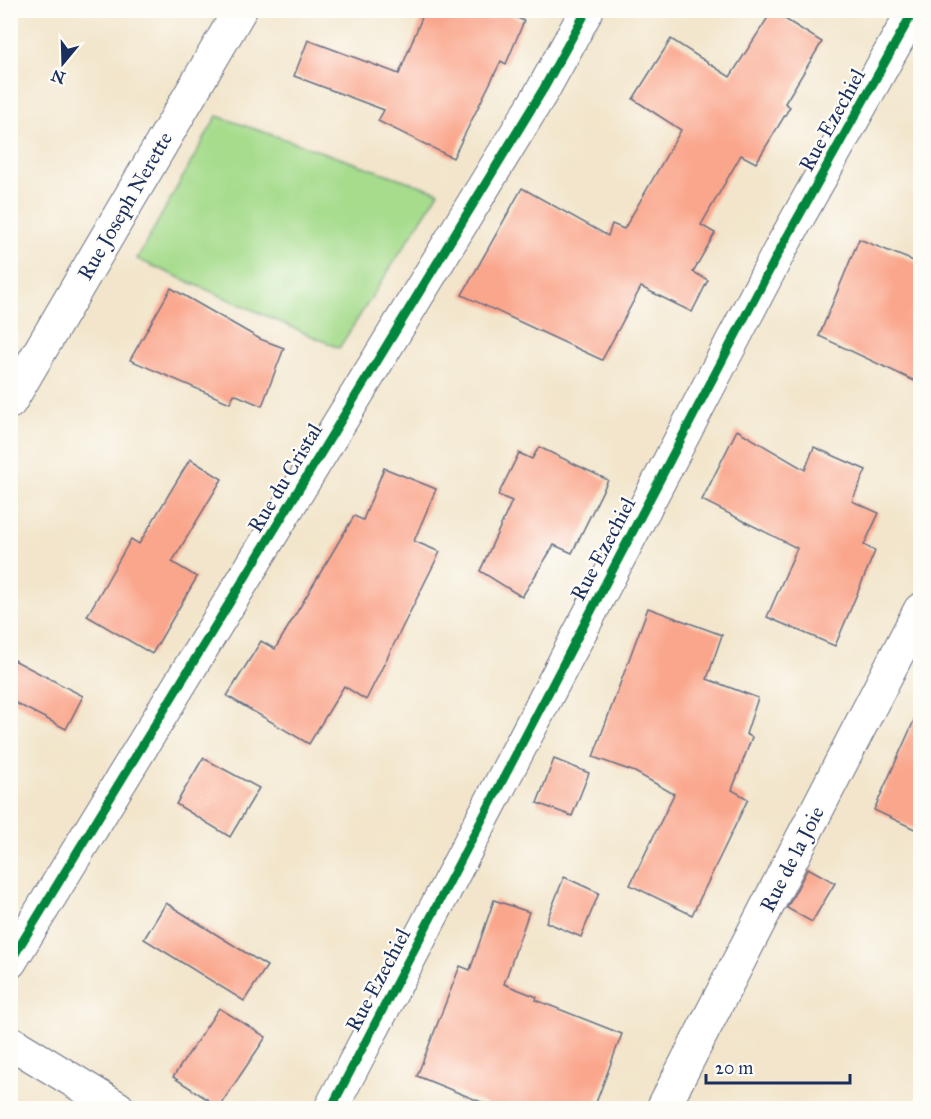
<svg xmlns="http://www.w3.org/2000/svg" width="931" height="1119" font-family="'IM FELL Great Primer',serif">
<rect width="100%" height="100%" fill="#fdfcf7"/>
<filter id="ink" filterUnits="userSpaceOnUse"><feTurbulence type="fractalNoise" baseFrequency=".0167" numOctaves="2"/><feDisplacementMap in="SourceGraphic" scale="12" xChannelSelector="R" yChannelSelector="G"/><feConvolveMatrix kernelMatrix="1 2 1 2 8 2 1 2 1" color-interpolation-filters="sRGB"/></filter>
<filter id="wash" filterUnits="userSpaceOnUse"><feTurbulence type="fractalNoise" baseFrequency=".008" numOctaves="4" result="noise"/><feDisplacementMap in="SourceGraphic" scale="24" xChannelSelector="R" yChannelSelector="G"/><feGaussianBlur stdDeviation="1.35" result="paint"/><feColorMatrix in="noise" values="0 0 0 0 0 0 0 0 0 0 0 0 0 0 0 0 0 1.4 0 .05"/><feComposite in="paint" operator="in"/></filter>
<g filter="url(#wash)">
<rect width="100%" height="100%" fill="#f2e5cb"/>
<path fill="#a6dc8c" stroke="#608675" stroke-width="1.5" d="M217,116L439,192L339,348L137,259Z"/>
<g id="blocks">
<g fill="#faa68c">
<path d="M425,10H500L524,21L506,64L501,61L453,158L378,121L384,110L294,76L308,40L399,74Z"/>
<path d="M772,11L822,42L785,103L790,107L756,163L741,155L701,225L715,233L693,272L708,280L692,312L641,287L602,360L462,295L522,188L608,236L612,224L624,229L681,130L633,99L671,39L730,77Z"/>
<path d="M859,239L921,264V384L819,336Z"/>
<path d="M171,288L260,339L284,348L262,406L234,394L230,403L130,360Z"/>
<path d="M737,430L805,470L814,447L866,470L852,501L879,513L864,545L875,551L835,646L767,617L797,548L702,500Z"/>
<path d="M539,447L608,480L572,553L554,545L522,597L480,571L512,501L498,495L519,453L532,459Z"/>
<path d="M190,459L222,479L172,562L197,577L152,654L87,616L131,539L139,544Z"/>
<path d="M384,468L436,489L414,541L440,552L366,700L344,686L309,744L227,696L261,641L275,649L354,516L363,520Z"/>
<path d="M648,608L722,635L707,679L758,698L746,734L752,737L732,790L748,799L692,915L630,885L674,794L635,772L593,757Z"/>
<path d="M10,658L83,696L66,729L10,700Z"/>
<path d="M921,705V832L874,810Z"/>
<path d="M203,758L259,788L230,837L176,804Z"/>
<path d="M554,759L589,773L572,816L537,803Z"/>
<path d="M808,868L835,883L812,922L787,908Z"/>
<path d="M564,877L599,893L581,937L546,922Z"/>
<path d="M494,900L529,912L504,984L537,997L536,1000L622,1034L594,1108H496L417,1076L460,966L470,970Z"/>
<path d="M166,903L267,966L244,1001L144,939Z"/>
<path d="M219,1008L266,1037L219,1107L173,1077Z"/>
</g>
</g>
</g>
<g filter="url(#ink)">
<use href="#blocks" fill-opacity="0" stroke="#666f84" stroke-width="1.5"/>
<g fill="none" stroke-linecap="round" stroke-linejoin="round">
<defs>
<g id="minor">
<path d="M10,402L240,10"/>
<path d="M10,962L544,88L587,10"/>
<path d="M10,1042L118,1108"/>
<path d="M331,1108L781,248L914,10"/>
<path d="M663,1108L920,610"/>
</g>
</defs>
<use href="#minor" stroke="#666f84" stroke-width="35"/>
<use href="#minor" stroke="#fff" stroke-width="33"/>
<defs>
<g id="cycleway">
<path d="M10,962L544,88L587,10"/>
<path d="M331,1108L781,248L914,10"/>
</g>
</defs>
<use href="#cycleway" stroke="#fdfcf7" stroke-width="13"/>
<use href="#cycleway" stroke="#00873e" stroke-width="9"/>
</g>
</g>
<g text-anchor="middle" stroke-width="4.5" stroke-linejoin="round" paint-order="stroke">
<g font-size="21" fill="#1b2f5e" stroke="#fdfcf7">
<text transform="translate(832 120) rotate(-61)" y="7">Rue Ezechiel</text>
<text transform="translate(125 206) rotate(-60)" y="7">Rue Joseph Nerette</text>
<text transform="translate(285 478) rotate(-59)" y="7">Rue du Cristal</text>
<text transform="translate(603 549) rotate(-62)" y="7">Rue Ezechiel</text>
<text transform="translate(792 859) rotate(-63)" y="7">Rue de la Joie</text>
<text transform="translate(378 980) rotate(-62)" y="7">Rue Ezechiel</text>
</g>
</g>
<rect width="931" height="1119" fill="none" stroke="#fdfcf7" stroke-width="36"/>
<g transform="translate(63 63) rotate(199)" stroke="#fdfcf7" stroke-width="4.5" paint-order="stroke">
<path d="M0-4.5L10 22L0 15L-10 22Z" fill="#1b2f5e"/>
<text y="-9" font-size="16" font-weight="bold" text-anchor="middle" fill="#1b2f5e">N</text>
</g>
<path d="M706 1074v9h144v-9" fill="none" stroke="#1b2f5e" stroke-width="3"/>
<text x="715" y="1074" font-size="18" fill="#1b2f5e" stroke="#fdfcf7" stroke-width="4.5" paint-order="stroke">20 m</text>
</svg>
